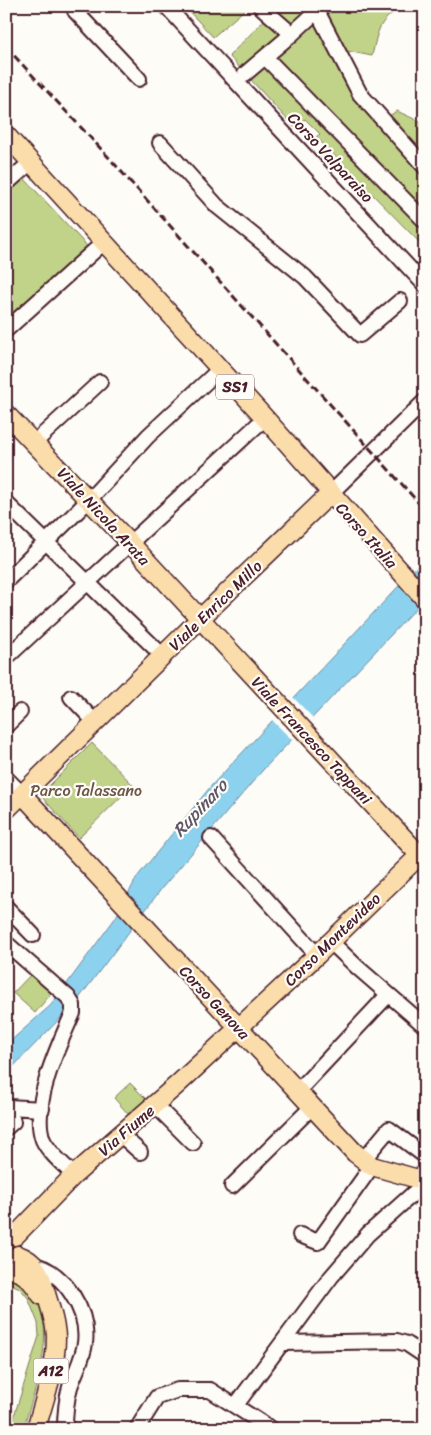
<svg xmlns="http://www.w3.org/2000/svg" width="431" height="1435" font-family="Sriracha,sans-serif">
<rect width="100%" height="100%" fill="#fdfcf7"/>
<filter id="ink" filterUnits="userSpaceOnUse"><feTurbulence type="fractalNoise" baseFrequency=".02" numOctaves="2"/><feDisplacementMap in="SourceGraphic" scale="10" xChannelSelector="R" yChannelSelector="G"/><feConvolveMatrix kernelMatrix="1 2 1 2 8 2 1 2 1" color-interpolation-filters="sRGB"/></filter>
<g filter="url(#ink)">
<g fill="#c0d388" stroke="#85795a">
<path d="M184,6H249L213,37Z"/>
<path d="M278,6H404C378,20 378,30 372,56L342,50L364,97L425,164V248L316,137L320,134L305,119L294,127L229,56Z"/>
<path d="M397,111L425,124V154L389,116Z"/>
<path d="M23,177L87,246L6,319V193Z"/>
<path d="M92,743L133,785L79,838L40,795Z"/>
<path d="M34,971L54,990L35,1013L13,993Z"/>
<path d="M130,1083L146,1099L129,1115L114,1098Z"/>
<path d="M6,1277C71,1299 37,1382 23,1429H10L39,1336L38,1323L28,1298L20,1288L6,1282Z"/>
</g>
<path fill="#8cd2ee" stroke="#728aa0" d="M425,558V599L262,771L162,888L77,1001L6,1074V1045L51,1005L63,989L116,917L137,877L211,786Z"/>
<path fill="#fdfcf7" d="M291,695L314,719L292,740L270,718Z"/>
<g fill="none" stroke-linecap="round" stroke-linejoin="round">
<defs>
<g id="minor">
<path d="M80,6L75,11L139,79"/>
<path d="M166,6L425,285"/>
<path d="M260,6L292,34L317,11L360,94L425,167"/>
<path d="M266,58L425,221"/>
<path d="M245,74L292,34"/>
<path d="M160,143L217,206L305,277L360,335L400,301"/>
<path d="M6,184L31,162"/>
<path d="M6,330L103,243"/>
<path d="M34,443L100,382"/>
<path d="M330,494L425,401"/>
<path d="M6,503L163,656"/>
<path d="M6,581L89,500L148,436L219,370"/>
<path d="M6,658L265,418"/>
<path d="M71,697L95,722"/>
<path d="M6,726L20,712"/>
<path d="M6,778L23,795"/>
<path d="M211,838L317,955"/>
<path d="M6,907L33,935"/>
<path d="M331,942L357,967L425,1026"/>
<path d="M6,943L68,997L73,1005V1013C59,1044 30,1106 43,1140C49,1153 64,1165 74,1175"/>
<path d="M298,1091L388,995"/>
<path d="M155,1105L193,1143"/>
<path d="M6,1128L13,1122L9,1107L42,1109"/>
<path d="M121,1135L140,1152"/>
<path d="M363,1160L389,1129L425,1156"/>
<path d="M232,1186L312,1107"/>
<path d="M300,1235L318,1242L372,1166"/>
<path d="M35,1265C65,1273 89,1312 85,1343C83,1359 75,1372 70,1387C66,1401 65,1415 65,1429"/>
<path d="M283,1343L397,1341L407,1344L425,1356"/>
<path d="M236,1405L331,1277L368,1234L425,1183"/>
<path d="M137,1429L157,1397L178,1390H210L271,1429"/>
</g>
<g id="major">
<path d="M6,135L265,418L425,599"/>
<path d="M6,414L129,542L425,861"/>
<path d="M23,795L355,1153L372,1166L425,1181"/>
<path d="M6,810L209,610L330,494"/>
<path d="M15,1236L74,1175L178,1084L317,955L425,850"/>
<path d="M18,1255C36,1261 40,1273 45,1290C49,1305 56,1322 56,1338C56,1368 44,1400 36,1429"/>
<path d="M8,1270C24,1270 33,1282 41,1295"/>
</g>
</defs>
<use href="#minor" stroke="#4a1f2b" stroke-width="18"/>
<use href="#major" stroke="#4a1f2b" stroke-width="21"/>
<use href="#minor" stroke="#fdfcf7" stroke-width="14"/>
<use href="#major" stroke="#faddab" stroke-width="18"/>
<path stroke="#4a1f2b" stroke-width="3" stroke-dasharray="8 4" stroke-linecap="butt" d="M6,47L102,150L425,510"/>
</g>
</g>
<g text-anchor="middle" stroke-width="4.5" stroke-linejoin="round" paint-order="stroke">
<g fill="#fdfcf7" stroke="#806168" stroke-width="1">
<rect x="216" y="374.5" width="38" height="25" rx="4"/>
<rect x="33.5" y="1358.5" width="35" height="25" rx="4"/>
</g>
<g font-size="15" font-weight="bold" fill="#4a1f2b">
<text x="235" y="392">SS1</text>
<text x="51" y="1376">A12</text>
</g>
<g font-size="16" fill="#4a1f2b" stroke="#fdfcf7">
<text transform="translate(331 157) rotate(47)" y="6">Corso Valparaiso</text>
<text transform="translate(104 516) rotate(47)" y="6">Viale Nicola Arata</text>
<text transform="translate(367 535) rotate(48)" y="6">Corso Italia</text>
<text transform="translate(215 605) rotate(-44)" y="6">Viale Enrico Millo</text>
<text transform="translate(312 740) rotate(47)" y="6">Viale Francesco Tappani</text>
<text transform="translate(332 939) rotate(-44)" y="6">Corso Montevideo</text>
<text transform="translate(215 1002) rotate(47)" y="6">Corso Genova</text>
<text transform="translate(126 1130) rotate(-41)" y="6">Via Fiume</text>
</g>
<g font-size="16" fill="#6d5547" stroke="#fdfcf7">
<text x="86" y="796">Parco Talassano</text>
</g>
<g font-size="18" font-style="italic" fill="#5e5566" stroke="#fdfcf7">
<text transform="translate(200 808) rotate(-47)" y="6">Rupinaro</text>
</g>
</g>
<rect width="431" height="1435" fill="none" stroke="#fdfcf7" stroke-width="25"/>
<rect x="12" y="12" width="406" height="1410" fill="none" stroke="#4a1f2b" stroke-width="2" filter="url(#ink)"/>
</svg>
